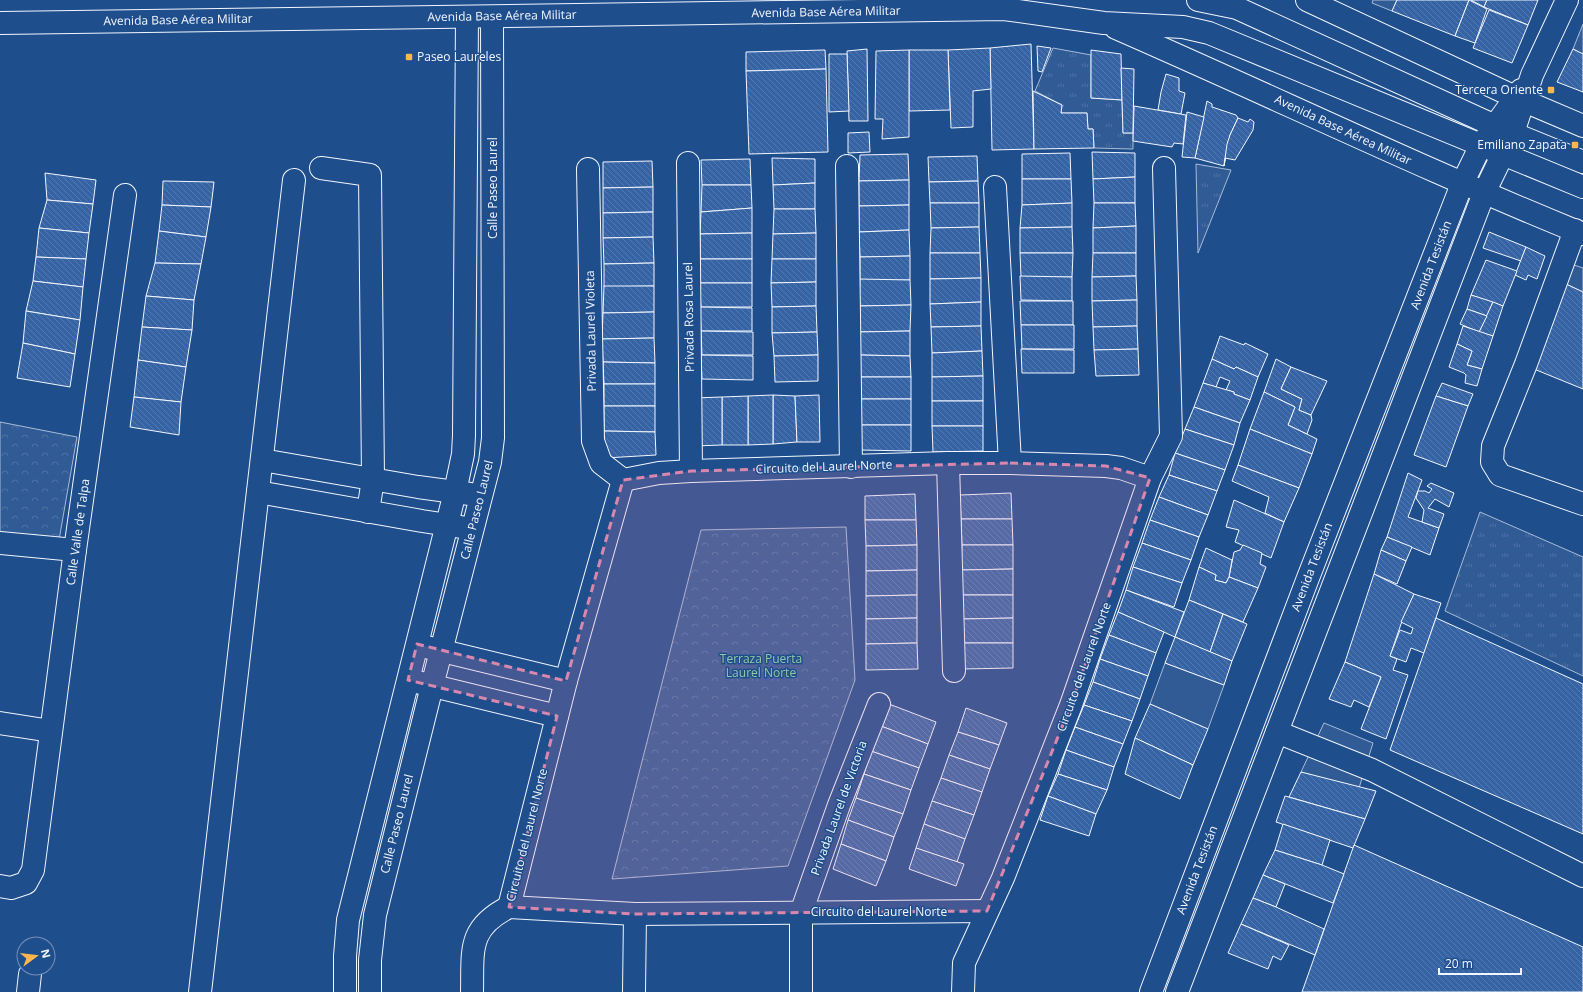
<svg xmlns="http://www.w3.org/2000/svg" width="1583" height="992" font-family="'Open Sans',sans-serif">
<defs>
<pattern id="grass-tufts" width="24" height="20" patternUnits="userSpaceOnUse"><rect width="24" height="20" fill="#305b95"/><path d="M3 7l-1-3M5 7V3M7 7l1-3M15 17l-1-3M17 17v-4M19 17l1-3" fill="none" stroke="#4e73a5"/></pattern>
<pattern id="park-crowns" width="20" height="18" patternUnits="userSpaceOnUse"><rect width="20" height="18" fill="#305b95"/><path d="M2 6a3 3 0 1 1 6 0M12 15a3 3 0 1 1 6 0" fill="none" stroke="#4e73a5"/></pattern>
<pattern id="building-back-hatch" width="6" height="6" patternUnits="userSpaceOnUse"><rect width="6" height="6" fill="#3563a3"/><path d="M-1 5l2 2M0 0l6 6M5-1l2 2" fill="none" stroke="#537ab1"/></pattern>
</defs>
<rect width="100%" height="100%" fill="#1f4e8c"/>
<g fill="url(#grass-tufts)" stroke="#a8bbd7">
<path d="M1373,0H1397L1392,11L1372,3Z"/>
<path d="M1583,24V54L1573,49Z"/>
<path d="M1053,48L1091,55V98L1122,100L1123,133H1133V149L1094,148L1093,129H1088L1087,113H1061L1062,105L1035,91Z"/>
<path d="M1196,164L1231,170L1198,253Z"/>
<path d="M1480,512L1583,557V676L1445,611Z"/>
</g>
<g fill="url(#park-crowns)" stroke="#a8bbd7">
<path d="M0,422L77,437L59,540L0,534Z"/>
<path d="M846,527L855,680L788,866L612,879L701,530Z"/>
</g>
<g fill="#305b95" stroke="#a8bbd7">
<path d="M1574,265L1583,268V292L1566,284Z"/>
<path d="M1165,663L1224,685L1208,729L1150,704Z"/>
<path d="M1324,723L1373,743L1359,788L1301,772Z"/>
</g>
<g fill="url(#building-back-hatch)" stroke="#f2f6ff">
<path d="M1397,0H1469L1455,36L1392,11Z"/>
<path d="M1469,0L1487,9L1475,43L1455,36Z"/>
<path d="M1471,0H1487L1484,7Z"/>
<path d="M1487,0H1538L1528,25L1484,7Z"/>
<path d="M1489,10L1528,25L1512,63L1473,48Z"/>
<path d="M1031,44L1034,149L992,150L990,48Z"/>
<path d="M1037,46L1051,48L1042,72L1038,71Z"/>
<path d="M990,48L991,89L973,91V127L951,128L948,50Z"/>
<path d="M867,49L868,121H849L847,51Z"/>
<path d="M1573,49L1583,54V92L1557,82Z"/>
<path d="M825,50L826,69L746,71V52Z"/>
<path d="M909,50H948L950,110L909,111Z"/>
<path d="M909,50V137L882,139L883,119H875L876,51Z"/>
<path d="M1091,50L1121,54L1122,100L1091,98Z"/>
<path d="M829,54H847L849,111L829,112Z"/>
<path d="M1121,68L1134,69L1133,133H1123Z"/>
<path d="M826,69L828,152L749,154L746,71Z"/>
<path d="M1166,74L1179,78V91L1185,93L1181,114L1158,110L1161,92Z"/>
<path d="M1033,91L1062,105L1061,113H1087L1088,129H1093L1094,148L1034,149Z"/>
<path d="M1207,101L1212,104V107L1236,115L1238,118L1230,135L1224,166L1195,158Z"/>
<path d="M1134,106L1186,115L1183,144L1174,143L1172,147L1133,141Z"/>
<path d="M1187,112L1204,117L1195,158L1182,157Z"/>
<path d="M1238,118L1248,122L1250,119L1254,122L1253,130L1235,160L1225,158L1224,166L1227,144L1230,135Z"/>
<path d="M869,132L870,152L848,153V133Z"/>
<path d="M1092,152L1135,153V177L1093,179Z"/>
<path d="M1070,153L1071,179H1022V154Z"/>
<path d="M908,154L909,180L859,181L860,155Z"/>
<path d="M977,156L978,181L929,182L928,157Z"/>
<path d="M772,158L815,159V183L773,185Z"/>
<path d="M750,159L751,185H702L701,160Z"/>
<path d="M652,161L653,187L603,188V162Z"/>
<path d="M45,173L96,180L93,204L47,200Z"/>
<path d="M1135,177V203H1094L1093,179Z"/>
<path d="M1022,179H1071L1072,203L1022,205Z"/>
<path d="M909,180V205L859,206V181Z"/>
<path d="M163,181L214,182L211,207L162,205Z"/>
<path d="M978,181L979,203H930L929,182Z"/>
<path d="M815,183V209H774L773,185Z"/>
<path d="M702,185H751L752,208L701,212Z"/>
<path d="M653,187V212L603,213V188Z"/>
<path d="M47,200L93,204L89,233L39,228Z"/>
<path d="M930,203H979V227L931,228Z"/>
<path d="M1072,203V227L1020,228L1022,205Z"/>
<path d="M1094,203H1135L1136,226L1093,228Z"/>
<path d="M162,205L211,207L206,237L159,231Z"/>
<path d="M909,205V230L859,232V206Z"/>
<path d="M752,208V233L700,234L701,212Z"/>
<path d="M774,209H815L816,233L773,234Z"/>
<path d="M653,212V237L603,238V213Z"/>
<path d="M1136,226V253H1093V228Z"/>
<path d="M979,227L980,253H930L931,228Z"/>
<path d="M1072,227L1073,253H1020V228Z"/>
<path d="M39,228L89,233L86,259L36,257Z"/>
<path d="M909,230L910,256L860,257L859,232Z"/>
<path d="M159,231L206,237L201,264L155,263Z"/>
<path d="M1489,232L1526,247L1521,261L1483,248Z"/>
<path d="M752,233V259H700V234Z"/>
<path d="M816,233V259H772L773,234Z"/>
<path d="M653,237L654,263L604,264L603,238Z"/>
<path d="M1526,247L1545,256L1537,279L1528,275L1526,280L1515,275Z"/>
<path d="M930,253H980L981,278L930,279Z"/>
<path d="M1020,253H1073L1072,277H1021Z"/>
<path d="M1093,253H1136V276L1092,277Z"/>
<path d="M910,256V280H860V257Z"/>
<path d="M36,257L86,259L83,287L33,281Z"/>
<rect x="700" y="259" width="52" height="24"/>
<path d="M772,259H816V282L771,283Z"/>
<path d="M1486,260L1517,271L1503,306L1471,295Z"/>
<path d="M155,263L201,264L194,300L146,296Z"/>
<path d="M654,263V286L604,287V264Z"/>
<path d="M1020,276L1072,277V301L1021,300Z"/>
<path d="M1136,276L1137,300L1092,301V277Z"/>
<path d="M981,278V302L930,304V279Z"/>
<path d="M860,279L910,280L911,305L859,306Z"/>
<path d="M33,281L83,287L80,320L26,311Z"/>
<path d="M816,282V306L772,307L771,283Z"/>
<path d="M699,283H752V307H701Z"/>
<path d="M1566,284L1583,292V389L1529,367Z"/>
<path d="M604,286H654V312L603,313Z"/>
<path d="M1471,295L1493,302L1487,316L1467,309Z"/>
<path d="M146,296L194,300L192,330L142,327Z"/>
<path d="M1137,300V326L1093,327L1092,301Z"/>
<path d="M1020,301H1073V325H1021Z"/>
<path d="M981,302V326L931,327L930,304Z"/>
<path d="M1493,302L1503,306L1493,336L1479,332Z"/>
<path d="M911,305L910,331L858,332L859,306Z"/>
<path d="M816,306L817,332L772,333V307Z"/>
<path d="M700,307L752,308V331H701Z"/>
<path d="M1467,309L1487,316L1479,332L1460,324Z"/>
<path d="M26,311L80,320L75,354L23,343Z"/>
<path d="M654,312V338L602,339L603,313Z"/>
<path d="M1021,325H1074V349H1022Z"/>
<path d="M981,326L982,351L932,353L931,327Z"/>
<path d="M1137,326L1138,349L1094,350L1093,327Z"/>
<path d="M1463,326L1493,336L1482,369L1467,365L1472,351L1457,344Z"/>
<path d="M142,327L192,330L186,367L138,360Z"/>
<path d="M701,331L753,332V355H702Z"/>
<path d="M910,331V356L859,355L858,332Z"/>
<path d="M817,332L818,355L774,356L772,333Z"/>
<path d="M1220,336L1244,345L1245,343L1268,354L1258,377L1236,367L1234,369L1212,359Z"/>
<path d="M654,338L655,363L603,362L602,339Z"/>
<path d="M23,343L75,354L70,387L17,378Z"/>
<path d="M1457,344L1472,351L1467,365L1482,369L1477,386L1465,383L1466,375L1464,373L1449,367Z"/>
<path d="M1021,349L1074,350V373H1022Z"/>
<path d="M1138,349L1139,375L1096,376L1094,350Z"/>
<path d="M982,351L983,376L932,377V353Z"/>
<path d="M701,355L753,356V380L702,379Z"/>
<path d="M818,355V381L775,382L774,356Z"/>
<path d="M859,355L910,356L911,377H860Z"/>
<path d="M1212,359L1234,369L1236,367L1258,377L1250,400L1234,394V392L1226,390L1230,381L1220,377L1216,387L1203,383Z"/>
<path d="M1276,359L1291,367L1281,389L1302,399L1299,410L1311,415L1312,420L1307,434L1288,425L1295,407L1264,392Z"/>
<path d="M138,360L186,367L181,402L134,397Z"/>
<path d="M603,362L655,363V384H604Z"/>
<path d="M1291,367L1327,381L1311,415L1299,410L1302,399L1281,389Z"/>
<path d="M983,376V401H932V377Z"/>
<rect x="860" y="377" width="51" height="22"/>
<path d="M1203,383L1234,392V394L1250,400L1240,423L1194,407Z"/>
<path d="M1442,383L1473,394L1468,406L1436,396Z"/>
<rect x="604" y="384" width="51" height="22"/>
<path d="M1264,392L1295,407L1288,425L1317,439L1312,454L1250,429Z"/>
<path d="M773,395L795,396L797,442L773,444Z"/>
<path d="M773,395V444L748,445V396Z"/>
<path d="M819,395L820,442H797L795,396Z"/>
<path d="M748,396V445H722V397Z"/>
<path d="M1436,396L1468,406L1446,467L1414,455Z"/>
<path d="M134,397L181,402L179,435L130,427Z"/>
<path d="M722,397V445L694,446V398Z"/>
<rect x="860" y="399" width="51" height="26"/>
<rect x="932" y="401" width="51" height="25"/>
<path d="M604,406H655V432L604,431Z"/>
<path d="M1194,407L1240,423L1234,445L1185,429Z"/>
<path d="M860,425H911V451L860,450Z"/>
<path d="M932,426H983V451L933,452Z"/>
<path d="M1185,429L1234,445L1225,470L1175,453Z"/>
<path d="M1250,429L1312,454L1299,488L1238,465Z"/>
<path d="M604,431L655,432L656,455L605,458Z"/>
<path d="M1175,453L1225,470L1217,491L1169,475Z"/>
<path d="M1238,465L1299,488L1284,522L1265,513L1269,497L1232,481Z"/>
<path d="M1408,473L1422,480L1408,517L1439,528L1430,555L1387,537Z"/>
<path d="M1169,475L1217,491L1208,515L1159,497Z"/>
<path d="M1431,483L1454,493L1449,507L1435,499L1428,508L1444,514L1439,528L1422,522L1424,510L1416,498L1418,491H1425L1429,493L1432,489L1427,486Z"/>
<path d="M1011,493L1012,519H961L960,495Z"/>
<path d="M915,494L916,520H865V496Z"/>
<path d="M1159,497L1208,515L1199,537L1150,520Z"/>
<path d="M1234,500L1284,522L1271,558L1235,542L1239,530L1226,527Z"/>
<path d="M961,519H1012L1013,545H962Z"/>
<path d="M865,520H916L917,545L866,546Z"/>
<path d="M1150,520L1199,537L1191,560L1142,543Z"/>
<path d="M1387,537L1412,547L1406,561L1381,550Z"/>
<path d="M1142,543L1191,560L1182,583L1133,567Z"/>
<path d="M917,545V570L866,571V546Z"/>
<path d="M962,545H1013V569L961,570Z"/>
<path d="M1243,545L1262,553L1260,564L1266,567L1258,588L1229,577L1234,552L1240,550Z"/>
<path d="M1206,548L1232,560L1229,577L1226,583L1215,580L1216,575L1199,567Z"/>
<path d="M1381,550L1406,561L1397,584L1374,574Z"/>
<path d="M1133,567L1182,583L1174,607L1126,590Z"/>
<path d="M1199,567L1216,575L1215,580L1226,583L1229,577L1258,588L1243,622L1189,600Z"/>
<path d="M1013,569V595H962L961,570Z"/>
<path d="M917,570V595L866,596V571Z"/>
<path d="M1374,574L1414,594L1401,624L1390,656L1397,659L1393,670L1408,675L1386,739L1361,729L1381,677L1345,662Z"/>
<path d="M1126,590L1184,612L1175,637L1118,612Z"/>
<path d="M1414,594L1441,603L1424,653L1411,648L1406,662L1390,656L1400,630L1411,634L1413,628L1401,622Z"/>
<path d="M917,595V618L866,619V596Z"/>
<path d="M962,595H1013V618L962,619Z"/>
<path d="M1189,600L1223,614L1210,652L1175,637Z"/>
<path d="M1118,612L1164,632L1156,653L1109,635Z"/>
<path d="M1223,614L1247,624L1232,661L1210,652Z"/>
<path d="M917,618V643L866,644V619Z"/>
<path d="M1013,618V643H962V619Z"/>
<path d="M1436,618L1583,684V834L1390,750Z"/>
<path d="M1109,635L1156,653L1148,676L1100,659Z"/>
<path d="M1175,637L1232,661L1224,685L1165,663Z"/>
<path d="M917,643L918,669L866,670V644Z"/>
<path d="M962,643H1013V668L962,669Z"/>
<path d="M1100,659L1148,676L1140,699L1093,682Z"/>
<path d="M1345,662L1381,677L1369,707L1354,700L1351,707L1329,699Z"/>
<path d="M1093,682L1140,699L1132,721L1084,705Z"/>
<path d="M889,704L936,722L928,744L881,726Z"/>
<path d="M1150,704L1208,729L1193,765L1135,738Z"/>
<path d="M1084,705L1132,721L1123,744L1075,727Z"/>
<path d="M966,708L1007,723L999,745L958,732Z"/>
<path d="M881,726L928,744L919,768L871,751Z"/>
<path d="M1075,727L1123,744L1114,767L1066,750Z"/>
<path d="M958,732L999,745L990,769L949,755Z"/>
<path d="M1135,738L1193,765L1180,799L1125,774Z"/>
<path d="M1066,750L1114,767L1107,790L1058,774Z"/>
<path d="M871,751L919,768L911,790L864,774Z"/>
<path d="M949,755L990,769L982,792L941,778Z"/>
<path d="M1301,772L1376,791L1365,819L1289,797Z"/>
<path d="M864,774L911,790L903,814L856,798Z"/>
<path d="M1058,774L1107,790L1096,814L1048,796Z"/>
<path d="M941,778L982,792L974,815L932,801Z"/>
<path d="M1048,796L1096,814L1089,836L1040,820Z"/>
<path d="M1285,796L1365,819L1353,848L1276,822Z"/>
<path d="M856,798L903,814L894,837L848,820Z"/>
<path d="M932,801L974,815L965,839L924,824Z"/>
<path d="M848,820L894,837L886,861L841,844Z"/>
<path d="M924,824L965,839L957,862L916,848Z"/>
<path d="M1283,824L1330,840L1322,865L1275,850Z"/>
<path d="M841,844L886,861L876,886L833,869Z"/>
<path d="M1354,845L1583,947V992H1302Z"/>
<path d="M916,848L964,864L956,886L909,869Z"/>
<path d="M1275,850L1322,865L1344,874L1333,903L1263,875Z"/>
<path d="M1263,875L1285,884L1276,907L1253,898Z"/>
<path d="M1253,898L1276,907L1324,929L1315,955L1241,924Z"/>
<path d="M1241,924L1289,945L1281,960L1273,956L1268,969L1228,953Z"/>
</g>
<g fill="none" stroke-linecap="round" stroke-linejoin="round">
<defs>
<g id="minor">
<path d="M688,163L691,471"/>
<path d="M847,166L851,467"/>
<path d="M321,168L370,175L373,479L368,512"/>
<path d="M588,169L593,441L601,463L623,480"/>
<path d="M995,187L1010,463"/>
<path d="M1575,230L1526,364L1493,446L1492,462L1500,475L1583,504"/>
<path d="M262,460L418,487L470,494"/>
<path d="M948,463L954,671"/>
<path d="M623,480L659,473L691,471L948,463H1010L1106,466L1121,468L1150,478"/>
<path d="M258,492L422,521L461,527"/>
<path d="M0,543L75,550"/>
<path d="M426,647L566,681"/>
<path d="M417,682L557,716"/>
<path d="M0,723L51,731"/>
<path d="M1277,732L1372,770L1583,876"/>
<path d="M0,886L11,888L26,883L33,870L75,550L125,195"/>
<path d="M509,907L635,914L987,911"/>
<path d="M509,907L566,681L623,480"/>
<path d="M28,992L30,974"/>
<path d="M200,992L294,180"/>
<path d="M345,992V956L348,920L455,492L463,454L464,435L467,17"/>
<path d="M370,992V960L375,915L432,686L490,462L493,438L492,17"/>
<path d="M472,992C473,951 467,928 509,907"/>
<path d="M634,992L635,914"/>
<path d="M801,992V913L839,805L879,704"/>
<path d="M963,992L964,963L1003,878L1071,705L1150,478L1171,436L1164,168"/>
<path d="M1151,992L1308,578L1462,184L1481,145L1521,90"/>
<path d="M1177,992L1484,193L1513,133L1532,75L1567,0"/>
</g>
<g id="major">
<path d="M1198,0L1237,8L1495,126L1583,162"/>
<path d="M1307,0L1515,97L1583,126"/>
<path d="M0,23L1004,9L1104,23L1183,27L1209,33L1583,187"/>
<path d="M1116,28C1272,96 1425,170 1583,234"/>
</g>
</defs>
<use href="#minor" stroke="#f2f6ff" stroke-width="24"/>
<use href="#major" stroke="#f2f6ff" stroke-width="24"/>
<use href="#minor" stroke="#1f4e8c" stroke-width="22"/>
<use href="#major" stroke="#1f4e8c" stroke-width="22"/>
</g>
<path fill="#da87ad" fill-opacity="0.2" stroke="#da87ad" stroke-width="3" stroke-dasharray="8 5" stroke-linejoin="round" d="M1010,463L1106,466L1150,478L1071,705L987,911L635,914L509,907L557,716L408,680L417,644L566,681L623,480L691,471Z"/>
<g fill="#ffb74d" stroke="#1f4e8c" stroke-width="1.5">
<rect x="405" y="53" width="8" height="8" rx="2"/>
<rect x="1547" y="86" width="8" height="8" rx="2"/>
<rect x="1571" y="141" width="8" height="8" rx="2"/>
</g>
<g text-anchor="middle" stroke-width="3" stroke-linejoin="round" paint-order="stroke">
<g font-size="12" fill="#f2f6ff" stroke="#1f4e8c">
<text transform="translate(826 12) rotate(-1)" y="4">Avenida Base Aérea Militar</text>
<text transform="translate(502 16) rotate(-1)" y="4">Avenida Base Aérea Militar</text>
<text transform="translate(178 20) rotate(-1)" y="4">Avenida Base Aérea Militar</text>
<text transform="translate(1343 130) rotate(25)" y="4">Avenida Base Aérea Militar</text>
<text transform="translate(493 188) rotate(-90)" y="4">Calle Paseo Laurel</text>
<text transform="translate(1431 265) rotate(-69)" y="4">Avenida Tesistán</text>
<text transform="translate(689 317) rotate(-91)" y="4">Privada Rosa Laurel</text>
<text transform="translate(591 331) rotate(-91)" y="4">Privada Laurel Violeta</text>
<text transform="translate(824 467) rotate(-2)" y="4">Circuito del Laurel Norte</text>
<text transform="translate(477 510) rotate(-76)" y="4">Calle Paseo Laurel</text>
<text transform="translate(78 532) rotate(-82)" y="4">Calle Valle de Talpa</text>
<text transform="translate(1312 567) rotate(-69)" y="4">Avenida Tesistán</text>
<text transform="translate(1084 667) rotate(-70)" y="4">Circuito del Laurel Norte</text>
<text transform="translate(839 808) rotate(-70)" y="4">Privada Laurel de Victoria</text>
<text transform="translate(397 824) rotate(-76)" y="4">Calle Paseo Laurel</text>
<text transform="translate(527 835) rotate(-76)" y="4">Circuito del Laurel Norte</text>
<text transform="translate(1197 870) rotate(-69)" y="4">Avenida Tesistán</text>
<text x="879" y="916">Circuito del Laurel Norte</text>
</g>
<g font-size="12" fill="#f2f6ff" stroke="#1f4e8c" text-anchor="end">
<text x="417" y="61" text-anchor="start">Paseo Laureles</text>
<text x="1543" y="94">Tercera Oriente</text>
<text x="1567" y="149">Emiliano Zapata</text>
</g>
<g font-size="12" fill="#97c8a6" stroke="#1f4e8c">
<text x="761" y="663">Terraza Puerta<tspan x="761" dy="14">Laurel Norte</tspan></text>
</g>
</g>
<g transform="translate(36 956) rotate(75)"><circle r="19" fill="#1f4e8c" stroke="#7391ba"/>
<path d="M0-3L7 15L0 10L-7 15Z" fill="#ffb74d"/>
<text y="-6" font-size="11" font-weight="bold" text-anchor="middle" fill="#f2f6ff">N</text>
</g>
<path d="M1439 968v6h82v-6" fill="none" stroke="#f2f6ff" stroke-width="2"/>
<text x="1445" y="968" font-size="12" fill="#f2f6ff" stroke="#1f4e8c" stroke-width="3" paint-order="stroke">20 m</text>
</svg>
